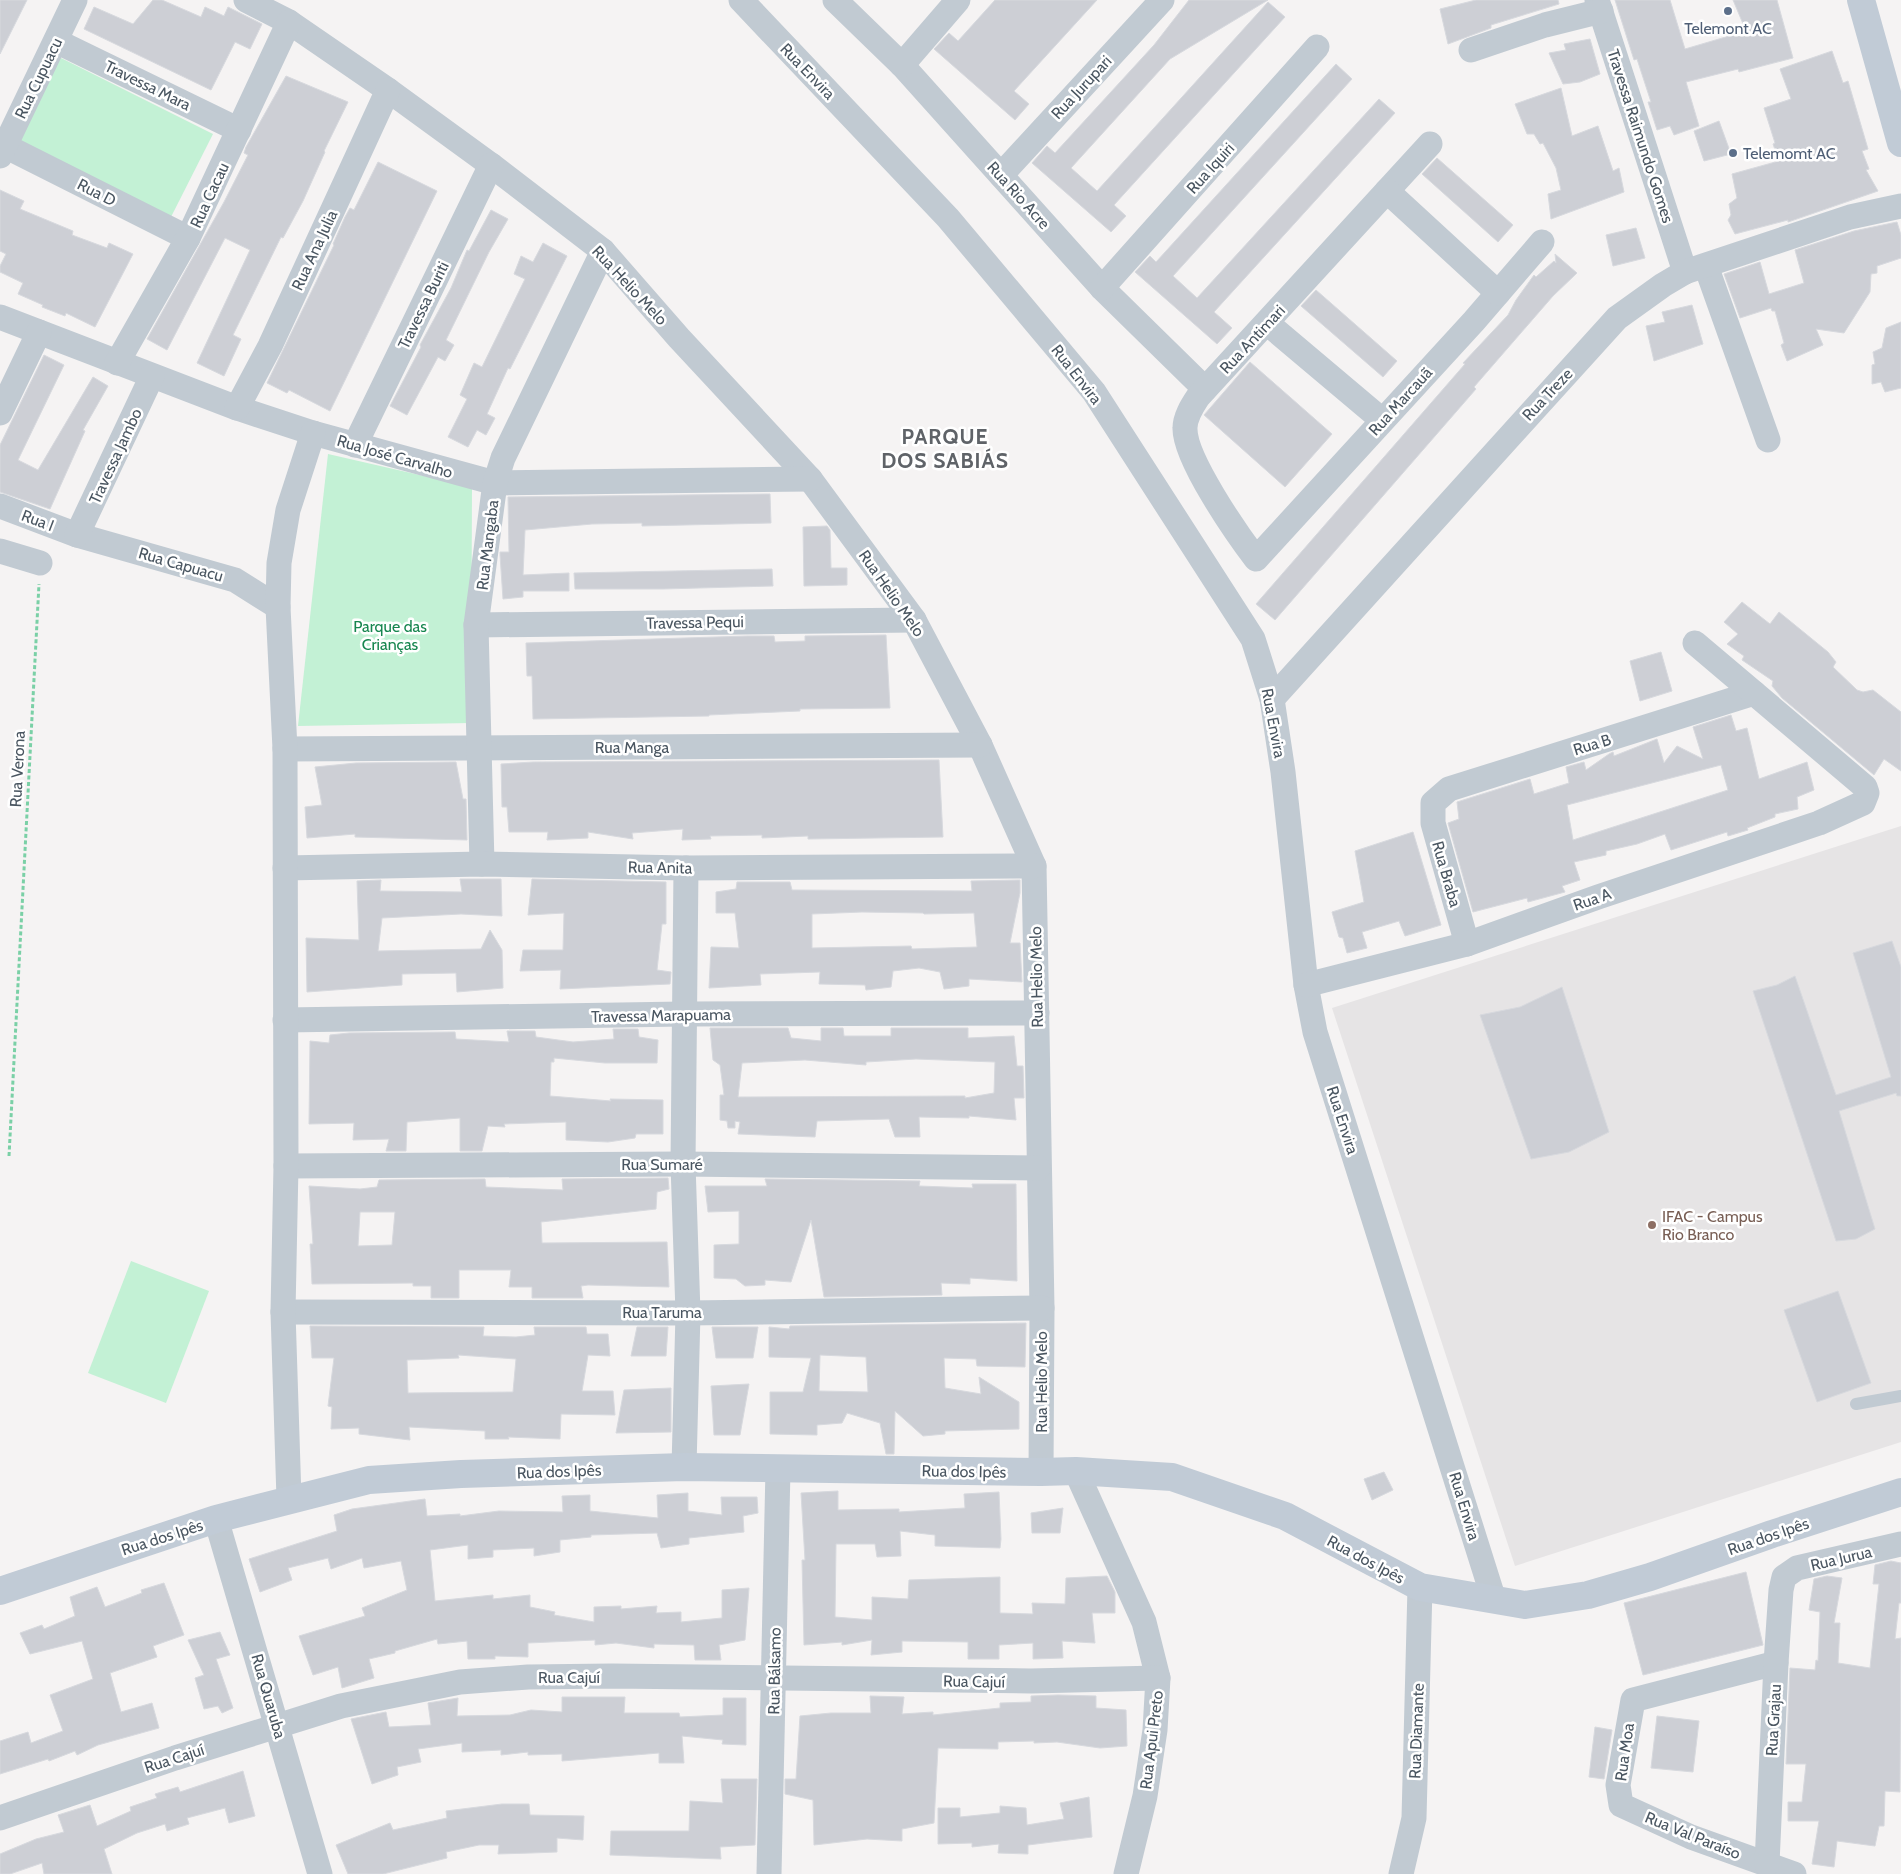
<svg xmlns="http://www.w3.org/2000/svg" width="1901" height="1874" font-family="Cabin,sans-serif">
<rect width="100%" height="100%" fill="#f5f3f3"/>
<path fill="#e6e4e5" d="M1901,826V1442L1515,1566L1332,1008Z"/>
<g fill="#c3f1d5">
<path d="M59,57L213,134L171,217L18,141Z"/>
<path d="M328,454L472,487L471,723L298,726Z"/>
<path d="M131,1261L209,1291L166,1403L88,1373Z"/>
</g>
<g fill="#cdcfd5" stroke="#d7d9de" fill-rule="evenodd">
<path d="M0,0H27L0,54Z"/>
<path d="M153,0H162L201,17L205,7L224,16L228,7L262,24L250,49L235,42L211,90L84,29L94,7L133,24Z"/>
<path d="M995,0H1097L1014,91L1029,104L1015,120L934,49L949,33L958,41Z"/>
<path d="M1189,0H1268L1170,59L1071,168L1097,191L1268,2L1285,17L1114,205L1126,216L1111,232L1032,163L1047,146L1055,153L1154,45Z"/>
<path d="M1476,0H1558L1559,4L1491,25V28L1448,44L1440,9Z"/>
<path d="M1615,0H1670L1685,49L1746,31L1733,0H1777L1793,58L1739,72L1738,69L1686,82L1699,126L1674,135L1670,126L1657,130L1648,102H1651L1637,59L1634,60Z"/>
<path d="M1590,39L1600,74L1580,82L1563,84L1549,53L1566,50L1564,44Z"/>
<path d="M1832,51L1843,83L1848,81L1868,149L1862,151L1869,169L1866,170L1878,191L1788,222V220L1735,234L1728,220L1731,215L1729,204L1737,198L1732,174L1779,161L1773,144L1775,143L1764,108L1791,99L1780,69Z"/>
<path d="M1336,64L1352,79L1173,276L1197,298L1379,99L1395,113L1214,312L1232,328L1217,344L1135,272L1150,256L1156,262Z"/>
<path d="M286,76L348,102L324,151L325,152L303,201L283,238L281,237L233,335L241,339L224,376L197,363L250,250L225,238L167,350L147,339L224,202L248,155L244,153L246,147Z"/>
<path d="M1561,88L1572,136L1598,126L1613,171L1619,168L1624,192L1551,219L1548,194L1561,190L1556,168L1543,143L1540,144L1534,134H1527L1515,104Z"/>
<path d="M1719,121L1731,154L1704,161L1694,131Z"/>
<path d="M1437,158L1513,225L1498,242L1422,174Z"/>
<path d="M378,162L437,191L330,411L289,390L287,393L267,383L334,245L333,244L345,217L350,208L354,210Z"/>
<path d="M0,190L24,201L20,209L73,231L72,235L107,248L109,243L133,254L95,327L66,313L65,316L42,307L43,305L18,294L23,283L0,272V266L6,254L0,251Z"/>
<path d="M491,210L508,219L489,252L446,340L454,345L445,361L438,357L407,415L390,406L421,347L420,345L451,288L467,250L469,251Z"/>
<path d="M1897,222L1901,235V258L1877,266V273L1871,274L1870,292L1844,333L1816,329L1823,345L1787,361L1781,345L1784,343L1775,311H1772L1771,308L1740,318L1724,274L1760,262L1769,294L1804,283L1795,250L1854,231Z"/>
<path d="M1636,228L1645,258L1613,266L1606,235Z"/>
<path d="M543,243L567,256L510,369L508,368L487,414L495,418L486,435L477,430L468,447L448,437L467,399L460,395L474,363L482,367L525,279L514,274L521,256L533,262Z"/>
<path d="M1555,254L1577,273L1553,296L1474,387L1476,389L1275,620L1256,604L1465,364L1463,363L1508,315L1516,300L1534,275L1536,277L1554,261L1556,263Z"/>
<path d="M1316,290L1397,361L1383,377L1301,306Z"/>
<path d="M1692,305L1703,344L1654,361L1646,326L1665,322L1662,312Z"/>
<path d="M1901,322V388L1885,392L1881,382L1872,384V365L1875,364L1873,352L1882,348L1886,328Z"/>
<path d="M44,355L64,365L18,460L38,470L93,377L108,386L83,430L85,431L50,509L0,492V445Z"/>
<path d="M1250,362L1332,434L1285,487L1204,415Z"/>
<path d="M770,494L771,523L642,526V523L592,524L525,530L523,575L569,573V591H523V597L503,599L500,555V552H509L508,497Z"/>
<path d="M827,526L830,530L831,568H847V585L804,586L803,527Z"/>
<path d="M772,569L773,586L663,589H575L574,573Z"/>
<path d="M1742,602L1770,624L1779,612L1828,652L1836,662L1833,667L1857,690L1863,692L1873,690L1901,712V771L1884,759L1874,775L1782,698L1772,686L1773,681L1742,660L1744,656L1727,644L1738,634L1724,622Z"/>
<path d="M886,635L890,708L800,709V711L709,715V716L533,719L532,676H527L526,643L748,636H774L775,642L805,641V636Z"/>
<path d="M1661,652L1672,691L1640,701L1630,661Z"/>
<path d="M1731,715L1736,731L1747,728L1759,779L1807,762L1814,790L1797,797L1798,809L1775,814V817L1747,828L1748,830L1728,836L1727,832L1671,850L1665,834L1637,844L1606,851V855L1574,862L1580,880L1562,886L1565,892L1528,902L1527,898L1473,912L1448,823L1459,819L1457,802L1530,779L1534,794L1569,783L1566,767L1584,762L1586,770L1609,754L1613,752L1614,756L1657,739L1664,763L1677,746L1703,759L1693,727ZM1721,765L1728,790L1573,840L1567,805Z"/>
<path d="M939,760L943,837L808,839V836L762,838V835L710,836L711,839L682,840L683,829L632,833L633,839L588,832V838L547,840L548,832H509L507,807H502L501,764L533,762Z"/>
<path d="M456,762L463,799H466L467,840L355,837V834L307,838L305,807L322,805L315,767L356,763Z"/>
<path d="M1413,832L1441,925L1405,936L1399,921L1362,932L1367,948L1347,953L1343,938L1339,937L1332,912L1364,902L1355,851Z"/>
<path d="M460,879H501L502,916L461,914L382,918L378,951L481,949L490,930L502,950L503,988L457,992L456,973L402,974V985L307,992L306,938L359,940L357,881L381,880L380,891L462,892Z"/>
<path d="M532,879L666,882V924H662L657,970L671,972L670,984L560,989L561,970L520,971L523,950H563L564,913L528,915Z"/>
<path d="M1020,880V893L1010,943H1020L1022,982L969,979V986L944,989L940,972L919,968L893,971L891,987L866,990L865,985L819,984L820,972L760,974L761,985L709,988L711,947L739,948L735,913H716V892L736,889L737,882H790L792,890L972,891L971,881ZM862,912L923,913L924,914L974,913L977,947L912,949L911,946L812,948V914Z"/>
<path d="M1892,941L1901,967V1096H1897L1896,1093L1839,1111L1875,1229L1856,1239L1836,1241L1753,991L1777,985L1795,976L1836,1095L1891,1077L1853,953Z"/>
<path d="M1562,987L1609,1132L1569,1152L1531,1159L1480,1015L1520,1007Z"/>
<path d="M710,1028H788L791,1038L821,1041V1028H843L844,1036H891V1028H968V1038L1014,1036L1017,1066H1023L1024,1098H1014L1016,1120L969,1116V1118L919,1117L920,1137H895L889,1119L817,1121L815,1137L738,1134L740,1122L735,1121V1128H728L727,1121L720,1120V1095H724L720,1065L713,1060ZM916,1059L995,1062L994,1093L965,1098V1096L738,1097L742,1063L805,1060L866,1065V1062Z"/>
<path d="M613,1029H638L639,1037L658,1040L657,1063H605L554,1058V1062H551L550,1096L611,1101L610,1099L663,1100V1134H636L635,1138L608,1142L566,1140V1122L504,1124L505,1127L488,1126L482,1151H460V1118L407,1122L406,1151H386L389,1139L353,1140L354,1123L309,1124L310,1041L329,1043L330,1035L349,1033L455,1032L456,1039L509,1042L507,1031H535L536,1037L573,1042L614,1039Z"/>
<path d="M668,1178L669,1189L657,1192L656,1209L541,1222L542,1243L667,1242L669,1287L588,1285L581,1286L583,1298H532V1287H509L511,1270H459V1298H431V1286H413V1283L312,1284L310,1244H313L309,1186L360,1189L377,1187L379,1180L485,1179L486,1187L563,1190L562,1179ZM360,1212H395L392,1245L358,1246Z"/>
<path d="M765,1179L920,1181L919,1186L973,1188L972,1184H1016L1017,1281L970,1278V1284L941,1283L942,1295L824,1297L811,1220L791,1282L765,1280V1285L745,1286L736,1279L714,1278V1245L739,1244V1211L708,1212L705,1186H767Z"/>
<path d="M1838,1291L1871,1383L1817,1402L1784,1310Z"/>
<path d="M1026,1323L1025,1367L977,1366L976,1359L944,1358L945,1388L981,1394L979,1377L1019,1402V1429L945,1431V1434L923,1436L895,1411L894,1454H886L880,1423L847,1413L842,1423L817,1425V1435L770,1434V1392H803L811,1358L769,1357V1327L789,1329L790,1326ZM820,1355L866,1357L868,1392L819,1391Z"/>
<path d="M310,1326L484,1327L483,1336L516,1337L535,1335L534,1327H586L587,1334H608L610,1356L588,1355L582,1391H613L615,1415L561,1414L560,1439L508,1437L509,1439H485V1431L409,1427L410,1440L359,1434V1428L331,1429L332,1407L328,1406L334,1358H312ZM458,1355L516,1359L513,1392L408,1393L407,1360L459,1358Z"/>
<path d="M637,1327H668L666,1356H631Z"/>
<path d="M712,1327H758L753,1358H716Z"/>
<path d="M749,1384L740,1435H714L711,1386Z"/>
<path d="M671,1388V1432L616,1433L624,1390Z"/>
<path d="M1384,1472L1393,1490L1372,1500L1364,1479Z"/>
<path d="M838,1491V1510L899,1509V1512L965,1508L964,1494L999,1492L1001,1539L1000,1548L935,1546V1535L900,1531L901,1556L877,1557L875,1544H836L835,1617L872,1620V1597L908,1599L909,1580L1000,1577V1613L1033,1614L1032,1603L1065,1604L1066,1578L1107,1576L1115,1592V1613H1092L1095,1643L1062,1641L1063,1658L1033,1659V1643L999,1645V1659H968V1642L902,1641V1652L871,1655L872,1640L842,1645V1642L804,1645L802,1560H805L801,1493Z"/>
<path d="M688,1493V1511L722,1515L721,1497H757L758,1513L743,1516L744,1532L689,1538V1544L661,1548L657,1533L591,1535V1537L560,1540V1552L534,1556V1548L493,1550V1557L468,1559V1545L430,1550L435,1601L493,1595V1599L530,1595V1607L555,1612L554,1615L594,1622V1607L621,1606V1609L657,1606L656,1613L681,1612V1622L722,1618V1590L749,1588L745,1640L719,1645L721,1660H695L694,1645L654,1644V1648L616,1643L595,1645V1640L528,1643V1657L495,1656V1659H468L467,1641L438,1644L437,1639L395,1651V1653L369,1659L374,1678L342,1688L338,1667L313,1675L299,1636L365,1616L362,1608L407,1590L401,1561L364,1568L362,1558L331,1569L328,1558L288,1568L292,1580L260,1592L249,1559L337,1531L334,1515L352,1509L425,1499L427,1516L460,1514V1516L499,1511L563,1512L562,1496L590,1495V1511L658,1518L657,1495Z"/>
<path d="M1063,1508L1060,1533H1032L1031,1513Z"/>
<path d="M1891,1561L1901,1563V1603H1899L1895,1639L1901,1638L1900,1792L1885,1791L1884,1826H1879L1875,1846L1837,1841L1834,1867L1812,1864L1819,1821H1788V1802H1802L1806,1764H1786L1790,1668L1815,1670L1816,1660L1818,1661L1820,1612L1809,1610L1814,1579L1827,1576L1842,1578L1834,1623H1840L1838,1663L1870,1668L1879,1584H1873L1875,1565Z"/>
<path d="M1746,1572L1763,1645L1643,1675L1624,1603Z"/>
<path d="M164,1583L184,1635L153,1646L157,1657L110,1673L121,1712L152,1703L159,1728L98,1745L77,1755L75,1751L49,1761L48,1759L0,1774V1741L28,1732L31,1743L63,1731L50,1695L93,1679L82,1641L30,1654L20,1633L42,1625L44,1629L75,1616L70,1597L97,1587L105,1607L142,1593L141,1590Z"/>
<path d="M220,1632L230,1655L216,1659L233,1708L222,1713L218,1706L204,1709L195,1678L204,1675L188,1640Z"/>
<path d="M1058,1695L1096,1696V1708L1126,1710L1127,1746L1100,1748L1057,1742L1034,1743V1741L998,1742V1749L938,1748L934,1823L902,1829V1841L867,1839L814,1845L813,1800L785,1794V1779H796L800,1716L831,1713H871L870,1696L904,1697L902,1714L933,1712V1715L1000,1708V1703L1031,1702V1696Z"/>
<path d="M562,1697H625L624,1713H679L680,1717L723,1715V1698H746V1745L722,1744L723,1740L682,1736L684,1763H659V1753L562,1761V1754L528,1755V1752L501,1755V1750L462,1752V1743L418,1749L421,1762L397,1767L398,1775L372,1784L351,1719L386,1712L389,1727L431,1725L428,1703L458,1698L457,1716L510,1715L531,1710L562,1712Z"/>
<path d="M1657,1716L1699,1721L1693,1772L1651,1768Z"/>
<path d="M1595,1727L1612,1730L1604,1779L1589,1777Z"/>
<path d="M243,1771L255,1816L229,1823L225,1808L187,1818L189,1824L167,1831L165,1824L137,1833L104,1849L112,1874H44L42,1863L10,1874H0V1854L36,1839L64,1832L58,1815L90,1805L97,1826L131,1811L130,1807L157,1798L155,1794L178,1787L180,1792Z"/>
<path d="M721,1779H757L755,1845L720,1847L721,1859L610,1855L611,1831H689L690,1801L723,1803Z"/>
<path d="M1089,1797L1092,1837L1028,1845V1854L998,1853L999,1844L972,1847V1843L938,1844V1808H960V1817L1000,1813V1806L1026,1808L1027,1825L1064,1819L1060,1803Z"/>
<path d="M502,1804H529L530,1815L584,1816L583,1840L557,1838V1852L531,1853L498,1854L499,1845H479L446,1852L447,1858L383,1874H348L336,1845L390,1823L393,1830L447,1818L446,1811Z"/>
</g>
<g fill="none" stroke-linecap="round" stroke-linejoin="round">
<path stroke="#7ad0a6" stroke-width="3" stroke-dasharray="4 2.5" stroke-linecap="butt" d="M9,1156L39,584"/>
<path stroke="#c1cad2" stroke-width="12" d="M1856,1404L1901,1396"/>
<g stroke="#c1cad2" stroke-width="25">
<path d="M246,0L289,22L388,90L491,165L603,251L679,338L810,479L914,620L980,745L1034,866L1042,1308L1041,1472"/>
<path d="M741,0L948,218L1094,392L1253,639L1272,699L1283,772L1306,985L1315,1032L1494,1600"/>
<path d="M835,0L902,65L1102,288L1205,389"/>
<path d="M1597,0L1685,272"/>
<path d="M56,41L239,130"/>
<path d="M1471,50L1545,25L1601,11"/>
<path d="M902,65L958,0"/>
<path d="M1430,144L1198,397C1192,406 1185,417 1185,428C1184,458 1237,534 1256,559L1474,321L1542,242"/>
<path d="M5,146L188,238"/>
<path d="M0,156L75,0"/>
<path d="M1001,175L1162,0"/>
<path d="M1387,191L1498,293"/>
<path d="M1706,266L1768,440"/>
<path d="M1102,288L1317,47"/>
<path d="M0,317L237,408L313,433L495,483L810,479"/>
<path d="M1267,323L1382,420"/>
<path d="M117,363L188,238L289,22"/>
<path d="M237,408L270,346L388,90"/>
<path d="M0,413L39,332"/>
<path d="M355,445L491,165"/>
<path d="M0,506L77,535L235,580L278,607"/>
<path d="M77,535L152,376"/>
<path d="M0,551L40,563"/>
<path d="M476,625L914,620"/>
<path d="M1272,699L1617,318L1663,285L1685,272L1850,217L1901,206"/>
<path d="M285,749L980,745"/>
<path d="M482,864L476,625L495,483L503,458L603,251"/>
<path d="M285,868L482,864L686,868L1034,866"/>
<path d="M1467,944L1433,823V803L1449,789L1754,693"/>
<path d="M1306,985L1467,944L1598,897L1819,823L1863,803L1867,793L1865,787L1695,643"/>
<path d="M285,1020L683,1014L1037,1013"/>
<path d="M286,1166L683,1164L1038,1168"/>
<path d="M283,1312L688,1313L1042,1308"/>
<path d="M684,1467L688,1313L683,1164L686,868"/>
<path d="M1076,1471L1144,1622L1158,1678L1155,1730L1145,1796L1126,1874"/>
<path d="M289,1499L283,1312L286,1166L285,749L278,607L279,563L288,510L313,433"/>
<path d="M216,1519L320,1874"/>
<path d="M1776,1663L1633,1700L1618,1785L1621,1805L1691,1837L1794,1874"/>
<path d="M0,1818L175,1758L341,1706L460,1682L528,1677L612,1676L1031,1681L1158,1678"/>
<path d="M1767,1864L1776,1663L1781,1590L1784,1577L1797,1568L1901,1544"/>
<path d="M769,1874L778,1469"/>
<path d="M1401,1874L1414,1818L1420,1587"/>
</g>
<g stroke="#c1cbd6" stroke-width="28">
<path d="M1861,0L1901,143"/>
<path d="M0,1591L216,1519L369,1480L461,1474L684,1467L1041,1472L1076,1471L1172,1477L1285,1516L1420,1587L1525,1605L1588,1595L1650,1577L1772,1534L1901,1492"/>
</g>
</g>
<g fill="#5c6f8a" stroke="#fff" stroke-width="2">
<circle cx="1728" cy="11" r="5"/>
<circle cx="1733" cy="153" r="5"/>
</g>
<circle fill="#8d6e63" stroke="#fff" stroke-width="2" cx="1652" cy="1225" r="5"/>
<g text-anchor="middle" stroke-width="5" stroke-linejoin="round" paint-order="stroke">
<g font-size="16" fill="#4e5e75" stroke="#fff">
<text x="1728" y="34">Telemont AC</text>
<text x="1743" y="159" text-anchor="start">Telemomt AC</text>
</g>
<g font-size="16" fill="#4a5661" stroke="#fff">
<text transform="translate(808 71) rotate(46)" y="6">Rua Envira</text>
<text transform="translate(38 78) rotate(-64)" y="6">Rua Cupuacu</text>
<text transform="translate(148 85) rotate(26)" y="6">Travessa Mara</text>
<text transform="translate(1081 87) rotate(-47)" y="6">Rua Jurupari</text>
<text transform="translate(1641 136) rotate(72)" y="6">Travessa Raimundo Gomes</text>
<text transform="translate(1210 168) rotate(-48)" y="6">Rua Iquiri</text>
<text transform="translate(97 192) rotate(27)" y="6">Rua D</text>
<text transform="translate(209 195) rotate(-65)" y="6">Rua Cacau</text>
<text transform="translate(1019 195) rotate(48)" y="6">Rua Rio Acre</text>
<text transform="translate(314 250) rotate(-65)" y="6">Rua Ana Julia</text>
<text transform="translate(630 285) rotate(47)" y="6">Rua Helio Melo</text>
<text transform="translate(423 305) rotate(-64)" y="6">Travessa Buriti</text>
<text transform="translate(1252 339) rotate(-47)" y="6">Rua Antimari</text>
<text transform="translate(1077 374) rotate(52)" y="6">Rua Envira</text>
<text transform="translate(1547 394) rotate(-47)" y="6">Rua Treze</text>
<text transform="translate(1400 401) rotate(-48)" y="6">Rua Marcauã</text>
<text transform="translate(115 456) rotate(-65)" y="6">Travessa Jambo</text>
<text transform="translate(395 456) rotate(16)" y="6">Rua José Carvalho</text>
<text transform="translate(38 520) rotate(21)" y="6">Rua I</text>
<text transform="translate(487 545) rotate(-83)" y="6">Rua Mangaba</text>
<text transform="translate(181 564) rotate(16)" y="6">Rua Capuacu</text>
<text transform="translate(892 593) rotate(55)" y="6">Rua Helio Melo</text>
<text transform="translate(695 622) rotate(-1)" y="6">Travessa Pequi</text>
<text transform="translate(1274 723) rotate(79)" y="6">Rua Envira</text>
<text transform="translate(1592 744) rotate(-17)" y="6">Rua B</text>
<text x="632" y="753">Rua Manga</text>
<text transform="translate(17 769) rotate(-87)" y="6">Rua Verona</text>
<text transform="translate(660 867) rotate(1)" y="6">Rua Anita</text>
<text transform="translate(1447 874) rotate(74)" y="6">Rua Braba</text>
<text transform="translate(1592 899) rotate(-19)" y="6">Rua A</text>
<text transform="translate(1036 977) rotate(-91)" y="6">Rua Helio Melo</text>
<text transform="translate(661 1015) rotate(-1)" y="6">Travessa Marapuama</text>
<text transform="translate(1343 1120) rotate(72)" y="6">Rua Envira</text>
<text x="662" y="1170">Rua Sumaré</text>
<text x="662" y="1318">Rua Taruma</text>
<text transform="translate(1041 1382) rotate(-90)" y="6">Rua Helio Melo</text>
<text transform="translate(559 1471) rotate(-2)" y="6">Rua dos Ipês</text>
<text transform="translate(964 1471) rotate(1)" y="6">Rua dos Ipês</text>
<text transform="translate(1465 1506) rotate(73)" y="6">Rua Envira</text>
<text transform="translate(1768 1536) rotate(-19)" y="6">Rua dos Ipês</text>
<text transform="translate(162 1537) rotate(-18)" y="6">Rua dos Ipês</text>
<text transform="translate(1841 1558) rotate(-13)" y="6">Rua Jurua</text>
<text transform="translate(1366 1559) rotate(28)" y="6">Rua dos Ipês</text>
<text transform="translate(774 1671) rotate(-89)" y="6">Rua Bálsamo</text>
<text x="569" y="1683">Rua Cajuí</text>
<text transform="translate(974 1681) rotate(1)" y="6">Rua Cajuí</text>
<text transform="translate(269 1696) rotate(74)" y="6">Rua Quaruba</text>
<text transform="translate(1773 1720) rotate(-87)" y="6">Rua Grajau</text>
<text transform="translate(1416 1731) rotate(-88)" y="6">Rua Diamante</text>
<text transform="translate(1151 1740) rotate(-83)" y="6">Rua Apui Preto</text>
<text transform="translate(1624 1752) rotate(-82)" y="6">Rua Moa</text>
<text transform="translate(174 1758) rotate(-18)" y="6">Rua Cajuí</text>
<text transform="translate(1693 1835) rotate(22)" y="6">Rua Val Paraíso</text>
</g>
<g font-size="16" fill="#17864f" stroke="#fff">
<text x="390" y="632">Parque das<tspan x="390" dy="18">Crianças</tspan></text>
</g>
<g font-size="16" fill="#785e54" stroke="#fff" text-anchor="start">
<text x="1662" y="1222">IFAC - Campus<tspan x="1662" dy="18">Rio Branco</tspan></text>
</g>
<g font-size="21" font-weight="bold" letter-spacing="1" fill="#5f6368" stroke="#fff">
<text x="945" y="444">PARQUE<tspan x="945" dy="24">DOS SABIÁS</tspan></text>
</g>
</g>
</svg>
